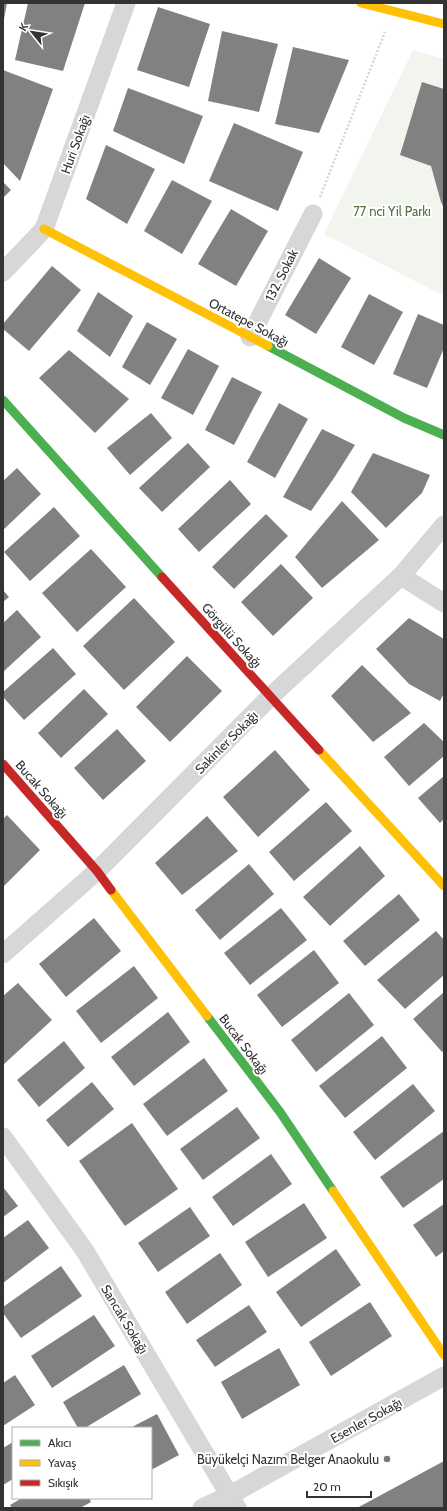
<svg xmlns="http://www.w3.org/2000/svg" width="447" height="1511" font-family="Cabin,sans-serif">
<rect width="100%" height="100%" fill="#fff"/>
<path fill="#f1f5ed" d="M413,50L444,59V296L324,234Z"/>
<g fill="#818181">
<path d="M3,3H7L4,19H3Z"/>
<path d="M28,3H85L63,71L15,60Z"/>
<path d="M158,7L210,24L189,87L137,70Z"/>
<path d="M222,31L278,44L259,112L208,101Z"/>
<path d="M293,47L349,60L319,133L275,124Z"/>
<path d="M3,70L53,89L20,181L3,163Z"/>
<path d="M422,82L444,89V208L441,202L431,166L400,155Z"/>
<path d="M128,88L203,116L184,164L113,131Z"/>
<path d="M234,123L303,152L278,211L209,181Z"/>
<path d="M106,145L155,169L127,224L86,199Z"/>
<path d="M172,180L212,201L182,254L144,231Z"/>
<path d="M3,182L11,190L3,198Z"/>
<path d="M231,209L268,231L236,286L198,264Z"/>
<path d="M319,258L351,278L316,334L285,315Z"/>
<path d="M52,266L81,290L29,351L3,329V324Z"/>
<path d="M98,292L133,316L110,357L77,331Z"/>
<path d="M369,294L403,312L374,365L341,347Z"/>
<path d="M418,314L444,325V348L427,388L393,374Z"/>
<path d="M147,322L177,339L150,385L122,367Z"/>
<path d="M188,349L219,366L193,415L161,398Z"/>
<path d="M69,350L129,399L95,433L39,378Z"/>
<path d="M232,377L262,392L234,445L205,430Z"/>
<path d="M279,403L308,419L275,478L247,462Z"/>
<path d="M151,413L172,438L130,475L107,448Z"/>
<path d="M322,429L355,445L334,478L311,511L283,497Z"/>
<path d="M188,443L210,467L162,512L139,488Z"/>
<path d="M373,453L430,475L422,493L386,528L351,492Z"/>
<path d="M17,468L41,494L3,530V481Z"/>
<path d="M230,480L251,504L199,552L178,529Z"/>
<path d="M342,501L379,540L322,588L295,557Z"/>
<path d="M54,507L80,536L30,581L4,552Z"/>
<path d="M266,514L288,536L234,589L212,567Z"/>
<path d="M91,549L126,587L77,632L42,593Z"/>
<path d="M281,564L313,598L273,636L241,602Z"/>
<path d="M3,590L9,597L3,602Z"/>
<path d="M134,598L175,642L124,690L83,646Z"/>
<path d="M17,610L41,637L3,672V623Z"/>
<path d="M409,618L444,639V693L440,701L409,684L376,649Z"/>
<path d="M53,648L76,674L24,720L3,697V692Z"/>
<path d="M187,656L222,691L170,742L136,707Z"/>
<path d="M362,665L411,713L373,742L331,696Z"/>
<path d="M84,689L108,714L61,758L38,733Z"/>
<path d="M424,723L444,742V756L409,786L384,757Z"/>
<path d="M117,729L146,761L103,800L74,768Z"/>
<path d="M275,750L310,790L258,837L223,797Z"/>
<path d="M444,776V819L440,823L418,798Z"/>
<path d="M326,802L352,831L294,881L269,852Z"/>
<path d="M7,815L40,850L3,887V819Z"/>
<path d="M207,816L238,851L182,895L155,863Z"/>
<path d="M360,846L385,876L330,926L303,897Z"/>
<path d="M249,864L274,894L220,940L195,910Z"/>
<path d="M399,894L420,920L365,966L343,941Z"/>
<path d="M281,908L307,940L250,985L224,953Z"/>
<path d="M94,918L121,951L66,997L39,964Z"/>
<path d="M436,931L444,940V975L405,1009L377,980Z"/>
<path d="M314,950L339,983L282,1027L257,995Z"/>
<path d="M134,966L158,998L101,1043L76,1011Z"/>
<path d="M18,983L52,1020L3,1065V996Z"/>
<path d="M444,992V1050L442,1052L413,1019Z"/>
<path d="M349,993L374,1025L316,1072L291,1040Z"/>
<path d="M168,1012L190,1042L134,1086L111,1057Z"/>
<path d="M382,1036L407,1068L345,1118L319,1086Z"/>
<path d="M64,1041L85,1068L39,1107L17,1080Z"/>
<path d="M204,1058L228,1091L167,1136L143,1104Z"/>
<path d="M92,1082L114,1109L68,1147L46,1120Z"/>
<path d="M413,1084L435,1111L375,1160L353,1132Z"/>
<path d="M237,1107L260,1138L203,1180L180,1149Z"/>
<path d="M132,1123L178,1189L125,1226L79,1161Z"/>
<path d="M444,1131V1179L403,1208L380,1177Z"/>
<path d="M271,1154L292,1184L233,1226L212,1197Z"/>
<path d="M3,1187L18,1206L3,1217Z"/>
<path d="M304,1203L327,1238L268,1277L245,1242Z"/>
<path d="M444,1204V1251L436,1257L413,1225Z"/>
<path d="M190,1207L210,1236L158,1272L138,1243Z"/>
<path d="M28,1220L49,1248L3,1283V1238Z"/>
<path d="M336,1249L361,1285L301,1327L276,1292Z"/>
<path d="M220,1253L242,1285L187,1324L165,1292Z"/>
<path d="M61,1266L82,1296L21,1338L3,1313V1307Z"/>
<path d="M370,1302L392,1336L331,1376L309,1342Z"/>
<path d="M249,1305L267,1332L215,1367L196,1340Z"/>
<path d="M94,1315L115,1346L52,1388L31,1356Z"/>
<path d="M279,1348L300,1385L242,1419L221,1382Z"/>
<path d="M124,1365L141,1394L85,1428H78L63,1402Z"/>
<path d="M15,1375L35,1405L3,1426V1383Z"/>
<path d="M157,1414L179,1455L151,1470V1428H130Z"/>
<path d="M13,1442V1479L3,1485V1448Z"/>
<path d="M444,1461V1508H357Z"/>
<path d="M22,1498H89L91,1502L80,1508H12L10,1505Z"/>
</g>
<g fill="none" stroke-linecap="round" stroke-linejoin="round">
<path stroke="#d6d6d6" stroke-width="2.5" stroke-dasharray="2 2" stroke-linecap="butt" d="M320,197L385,32"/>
<g stroke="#d7d7d7" stroke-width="19">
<path d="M3,272L44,229L126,3"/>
<path d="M250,337L313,214"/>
<path d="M401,576L444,603"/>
<path d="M3,954L97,871L270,697L401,576L444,525"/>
<path d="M3,1137L85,1251L237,1508"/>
<path d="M202,1508L230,1495L444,1376"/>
</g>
<g stroke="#4caf50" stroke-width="9">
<path d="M268,346L404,418L444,435"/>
<path d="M3,400L162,577"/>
<path d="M207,1016L280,1112L333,1191"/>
</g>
<g stroke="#ffc107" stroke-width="9">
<path d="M361,3L444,24"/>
<path d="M44,229L268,346"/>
<path d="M319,750L444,886"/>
<path d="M111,890L207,1016"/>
<path d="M333,1191L444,1355"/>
</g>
<g stroke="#c62828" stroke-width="9">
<path d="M162,577L319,750"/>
<path d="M3,764L97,871L111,890"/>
</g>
</g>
<circle fill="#7a7a7a" stroke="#fff" stroke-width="1.5" cx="387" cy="1459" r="4"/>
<g text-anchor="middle" stroke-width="4" stroke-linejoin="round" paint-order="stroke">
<g font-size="13" fill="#333" stroke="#fff">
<text transform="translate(75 144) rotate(-70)" y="5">Huri Sokağı</text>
<text transform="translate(281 275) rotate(-63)" y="5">132. Sokak</text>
<text transform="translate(249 322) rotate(28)" y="5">Ortatepe Sokağı</text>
<text transform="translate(232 635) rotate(48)" y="5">Görgülü Sokağı</text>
<text transform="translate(226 742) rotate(-45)" y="5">Sakinler Sokağı</text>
<text transform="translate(42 789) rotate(49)" y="5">Bucak Sokağı</text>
<text transform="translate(244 1044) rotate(53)" y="5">Bucak Sokağı</text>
<text transform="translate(125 1319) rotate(59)" y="5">Sancak Sokağı</text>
<text transform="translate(366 1420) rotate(-29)" y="5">Esenler Sokağı</text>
</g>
<g font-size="13" fill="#56703f" stroke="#fff">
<text x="392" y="216">77 nci Yil Parkı</text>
</g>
<g font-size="13" fill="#333" stroke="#fff" text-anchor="end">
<text x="379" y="1464">Büyükelçi Nazım Belger Anaokulu</text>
</g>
</g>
<rect width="447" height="1511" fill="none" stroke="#333333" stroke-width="8"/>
<rect x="12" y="1427" width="140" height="72" fill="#ffffff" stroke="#adadad"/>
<rect x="20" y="1440" width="20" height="6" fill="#4caf50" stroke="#adadad"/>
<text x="48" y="1447" font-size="12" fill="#333333">Akıcı</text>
<rect x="20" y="1460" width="20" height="6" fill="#ffc107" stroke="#adadad"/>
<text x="48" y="1467" font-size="12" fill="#333333">Yavaş</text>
<rect x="20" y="1480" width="20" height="6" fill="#c62828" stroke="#adadad"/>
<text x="48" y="1487" font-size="12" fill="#333333">Sıkışık</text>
<g transform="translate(32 32) rotate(300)" stroke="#ffffff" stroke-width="3" paint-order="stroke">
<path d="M0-3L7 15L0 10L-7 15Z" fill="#333333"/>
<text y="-6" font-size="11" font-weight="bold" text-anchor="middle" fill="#333333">K</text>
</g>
<path d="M307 1491v6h64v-6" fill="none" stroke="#333333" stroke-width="2"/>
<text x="313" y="1491" font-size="12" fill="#333333" stroke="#ffffff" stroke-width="3" paint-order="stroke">20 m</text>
</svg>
